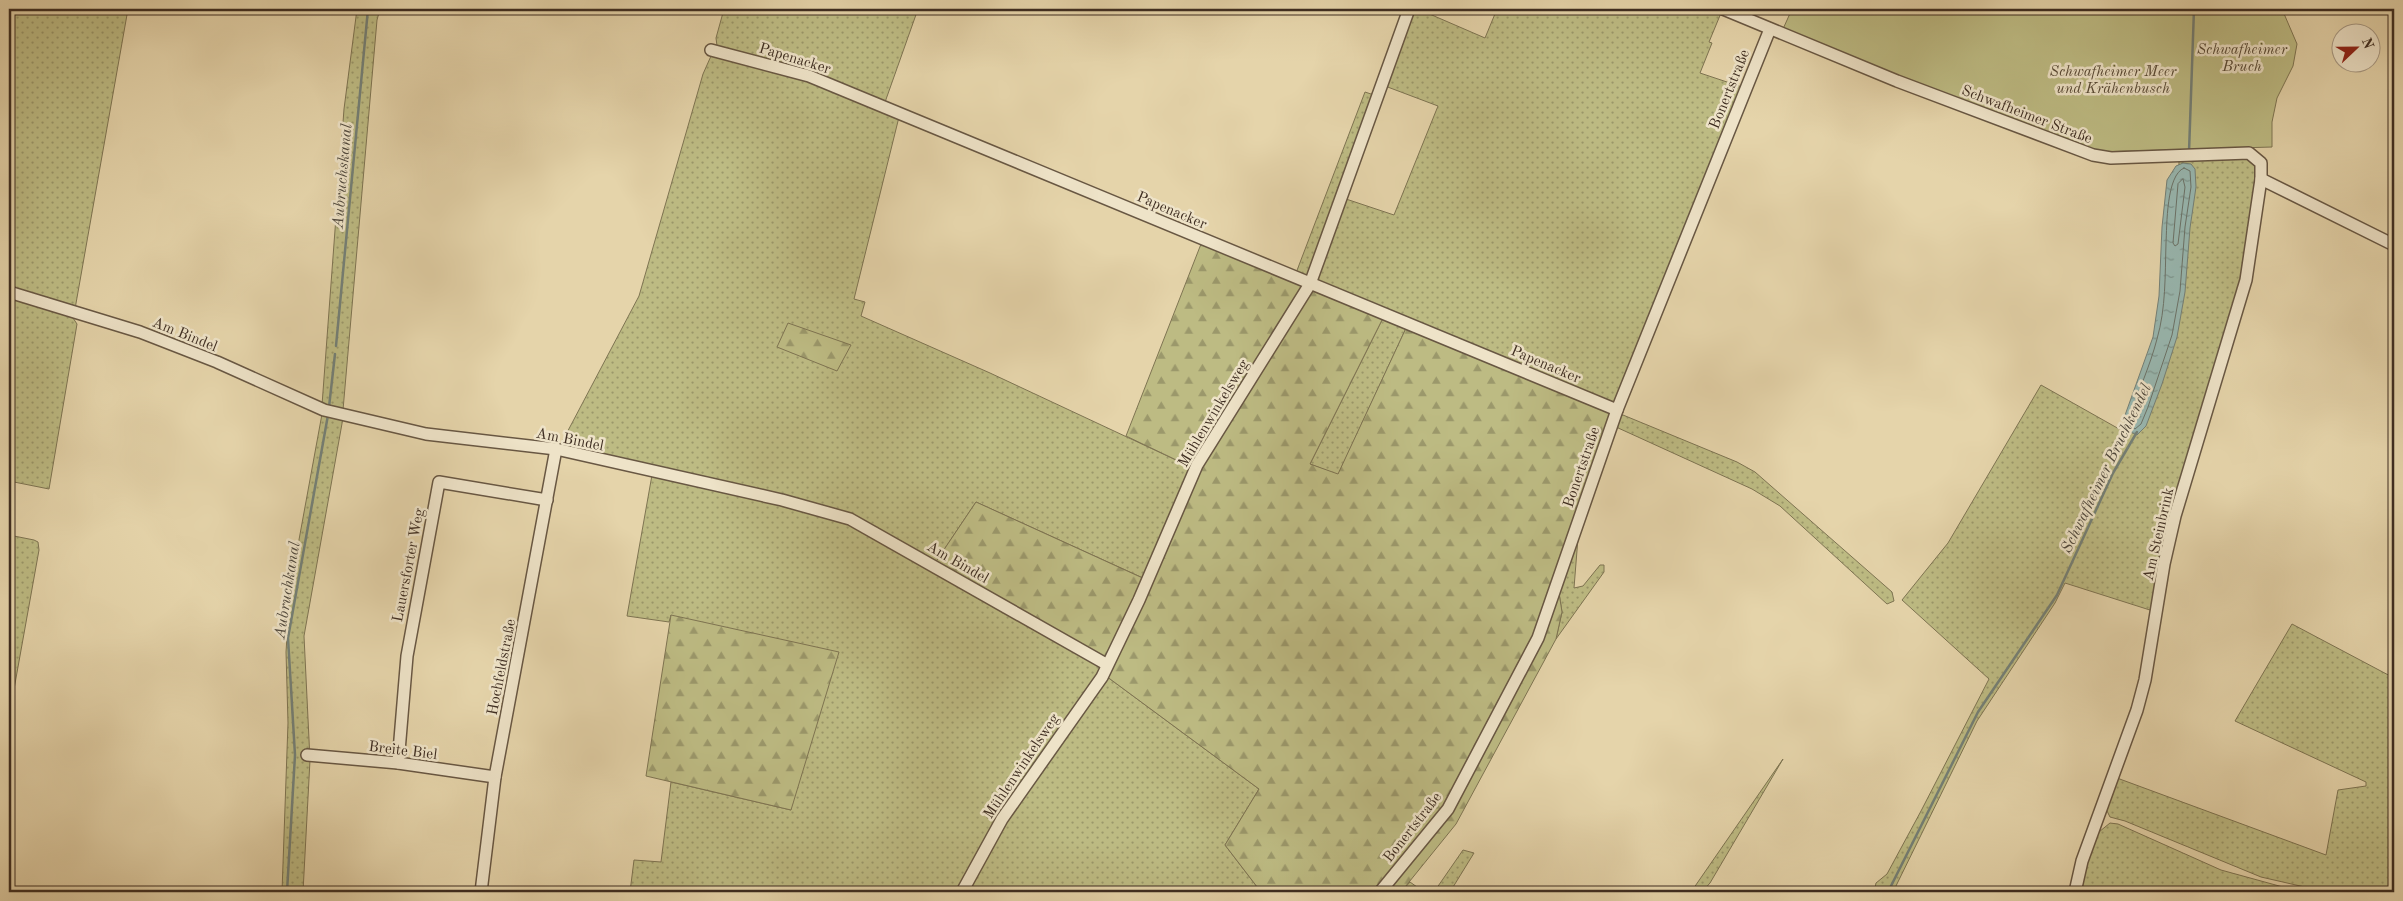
<svg xmlns="http://www.w3.org/2000/svg" width="2403" height="901" font-family="'Old Standard TT',serif">
<defs>
<pattern id="grass-dots" width="8" height="8" patternUnits="userSpaceOnUse" patternTransform="scale(1.25)"><rect width="8" height="8" fill="#bdbb83"/><path d="M2 2h.1M6 6h.1" fill="none" stroke="#9b986b" stroke-width="1.8" stroke-linecap="round"/></pattern>
<pattern id="forest-firs" width="22" height="20" patternUnits="userSpaceOnUse" patternTransform="scale(1.25)"><rect width="22" height="20" fill="#bdbb83"/><path d="M5 1l3.5 6h-7zM16 11l3.5 6h-7z" fill="#9b986b"/></pattern>
<pattern id="water-ripples" width="26" height="14" patternUnits="userSpaceOnUse" patternTransform="scale(1.25)"><rect width="26" height="14" fill="#98b7b0"/><path d="M2 4q2-2 4 0t4 0M15 11q2-2 4 0t4 0" fill="none" stroke="#7d958f"/></pattern>
</defs>
<rect width="100%" height="100%" fill="#e5d4aa"/>
<filter id="stains"><feTurbulence type="fractalNoise" baseFrequency=".004" numOctaves="4"/><feColorMatrix values="0 0 0 0 .2 0 0 0 0 .09 0 0 0 0 .02 0 0 0 .5 -.17"/></filter>
<radialGradient id="worn" r=".72"><stop offset=".6" stop-color="#630" stop-opacity="0"/><stop offset="1" stop-color="#630" stop-opacity=".3"/></radialGradient>
<g fill="url(#grass-dots)" stroke="#7e7452">
<path d="M9,9H128L75,309L9,286Z"/>
<path d="M357,9H380L377,20L343,410L322,405L344,109Z"/>
<path d="M724,9H918L884,105L717,46L716,38Z"/>
<path d="M1412,9H1418L1485,38L1497,9H1711L1721,13L1709,42L1712,43L1700,73L1742,87L1614,403L1608,406L1317,280L1346,199L1394,215L1438,106L1385,86Z"/>
<path d="M714,54L804,77L899,117L854,299L865,302L861,316L990,373L1191,467L1143,578L976,502L935,563L851,515L562,446V442L639,296L703,74L711,56Z"/>
<path d="M1365,92L1374,95L1309,274L1302,276L1296,273Z"/>
<path d="M2248,157L2257,166L2248,252L2153,611L2065,583L2055,603L1977,721L1893,892H1874L1876,883L1887,874L1921,811L1989,679L1902,600L1948,543L2041,385L2128,434L2145,402L2178,274L2179,159Z"/>
<path d="M9,296L71,315L77,324L49,489L9,481Z"/>
<path d="M1384,316L1407,326L1338,475L1310,464Z"/>
<path d="M322,414L343,418L304,636L310,760L303,892H282L288,723L286,652L290,589Z"/>
<path d="M1623,415L1737,462L1755,472L1892,592L1894,601L1887,604L1780,506L1752,489L1616,427L1618,417Z"/>
<path d="M652,475L824,515L850,523L1096,660L1100,667L1099,672L957,892H630L634,860L661,862L671,782L791,810L671,615L669,622L627,616Z"/>
<path d="M9,535L34,540L38,542L39,550L9,717Z"/>
<path d="M1578,538L1574,588L1583,586L1600,565H1604V572L1556,639L1562,612L1559,593Z"/>
<path d="M2292,624L2394,678V892L2322,891L2261,877L2125,821L2110,817L2106,809L2117,778L2326,855L2338,790L2366,786V782L2235,721Z"/>
<path d="M1106,676L1259,789L1225,845L1261,892H966L1005,822Z"/>
<path d="M1783,759L1710,883L1702,892H1691Z"/>
<path d="M2110,823L2118,824L2221,870L2301,892H2079L2094,836Z"/>
<path d="M1463,850L1474,853L1450,892H1434Z"/>
<path d="M1410,882L1424,892H1401Z"/>
</g>
<g fill="url(#forest-firs)" stroke="#7e7452">
<path d="M1201,244L1384,316L1310,464L1338,474L1407,326L1607,408L1611,416L1559,593L1562,612L1556,639L1456,824L1401,892H1261L1225,845L1259,789L1106,676L1113,663L935,563L976,502L1147,580L1191,467L1126,436Z"/>
<path d="M788,323L851,345L837,371L777,347Z"/>
<path d="M671,615L839,652L791,810L646,776Z"/>
</g>
<path fill="#bdbb83" stroke="#7e7452" d="M1792,9H2282L2297,44L2293,66L2277,98L2272,122V147L2096,152L1985,111L1783,29Z"/>
<path fill="url(#water-ripples)" stroke="#748077" d="M2183,163L2191,164L2195,169L2196,187L2190,228L2185,292L2177,337L2162,384L2146,426L2137,435L2126,430L2124,418L2153,337L2159,296L2162,227L2167,180L2176,166Z"/>
<g fill="none" stroke-linecap="round" stroke-linejoin="round">
<g stroke="#6b7268" stroke-width="1">
<path d="M2184,168L2190,171L2191,187L2185,227L2180,291L2172,335L2148,407L2141,424L2135,429L2130,426L2129,418C2138,392 2150,366 2157,339C2166,308 2165,275 2166,243C2167,226 2166,175 2184,168Z"/>
<path d="M2183,179L2185,187L2178,244L2175,246L2173,243L2178,184Z"/>
</g>
<g stroke="#748077" stroke-width="2.5">
<path d="M2189,152L2194,9"/>
<path d="M336,346L368,9"/>
<path d="M329,407L335,354"/>
<path d="M287,892L295,755L288,638L328,415"/>
<path d="M1888,892L1978,712L2057,595L2113,473L2137,432"/>
</g>
<defs>
<g id="minor">
<path d="M1723,9L1897,81L2093,155L2111,158L2249,153L2261,163V179L2246,280L2175,516L2164,564L2145,680L2137,710L2082,861L2075,892"/>
<path d="M711,50L809,76L1617,410"/>
<path d="M2261,179L2394,245"/>
<path d="M9,292L140,332L217,362L324,410L426,434L556,449L782,500L850,519L1106,664"/>
<path d="M307,755L398,763L495,777"/>
<path d="M398,763L407,656L439,482L547,500"/>
<path d="M481,892L495,777L556,449"/>
<path d="M962,892L1002,819L1102,677L1139,600L1197,465L1310,284L1409,9"/>
<path d="M1380,892L1448,809L1538,638L1617,410L1770,29"/>
</g>
</defs>
<use href="#minor" stroke="#685743" stroke-width="14"/>
<use href="#minor" stroke="#eee3c8" stroke-width="11"/>
</g>
<g text-anchor="middle" stroke-width="5" stroke-linejoin="round" paint-order="stroke">
<g font-size="15" font-style="italic" fill="#574935" stroke="#eee3c8">
<text x="2242" y="54">Schwafheimer<tspan x="2242" dy="17">Bruch</tspan></text>
<text x="2113" y="76">Schwafheimer Meer<tspan x="2113" dy="17">und Krähenbusch</tspan></text>
</g>
<g font-size="15" fill="#3e2d21" stroke="#eee3c8">
<text transform="translate(795 58) rotate(17)" y="5">Papenacker</text>
<text transform="translate(1729 89) rotate(-68)" y="5">Bonertstraße</text>
<text transform="translate(2027 114) rotate(21)" y="5">Schwafheimer Straße</text>
<text transform="translate(1172 210) rotate(23)" y="5">Papenacker</text>
<text transform="translate(185 334) rotate(22)" y="5">Am Bindel</text>
<text transform="translate(1546 364) rotate(23)" y="5">Papenacker</text>
<text transform="translate(1213 413) rotate(-59)" y="5">Mühlenwinkelsweg</text>
<text transform="translate(570 439) rotate(11)" y="5">Am Bindel</text>
<text transform="translate(1581 467) rotate(-71)" y="5">Bonertstraße</text>
<text transform="translate(2158 534) rotate(-77)" y="5">Am Steinbrink</text>
<text transform="translate(958 562) rotate(30)" y="5">Am Bindel</text>
<text transform="translate(408 565) rotate(-79)" y="5">Lauersforter Weg</text>
<text transform="translate(501 667) rotate(-79)" y="5">Hochfeldstraße</text>
<text transform="translate(403 750) rotate(7)" y="5">Breite Biel</text>
<text transform="translate(1021 766) rotate(-56)" y="5">Mühlenwinkelsweg</text>
<text transform="translate(1412 827) rotate(-52)" y="5">Bonertstraße</text>
</g>
<g font-size="16" font-style="italic" fill="#50493e" stroke="#eee3c8">
<text transform="translate(341 176) rotate(-85)" y="6">Aubruchskanal</text>
<text transform="translate(2105 468) rotate(-64)" y="6">Schwafheimer Bruchkendel</text>
<text transform="translate(286 590) rotate(-81)" y="6">Aubruchkanal</text>
</g>
</g>
<rect width="2403" height="901" fill="none" stroke="#e5d4aa" stroke-width="30"/>
<rect x="10" y="10" width="2383" height="881" fill="none" stroke="#3e2d21" stroke-width="2.5"/>
<rect x="15" y="15" width="2373" height="871" fill="none" stroke="#3e2d21"/>
<g transform="translate(2356 48) rotate(68)"><circle r="24" fill="#eee3c8" stroke="#a89a85"/>
<path d="M0-4L9 19L0 12L-9 19Z" fill="#8f2418"/>
<text y="-8" font-size="14" font-weight="bold" text-anchor="middle" fill="#3e2d21">N</text>
</g>
<rect width="100%" height="100%" filter="url(#stains)"/>
<rect width="100%" height="100%" fill="url(#worn)"/>
</svg>
